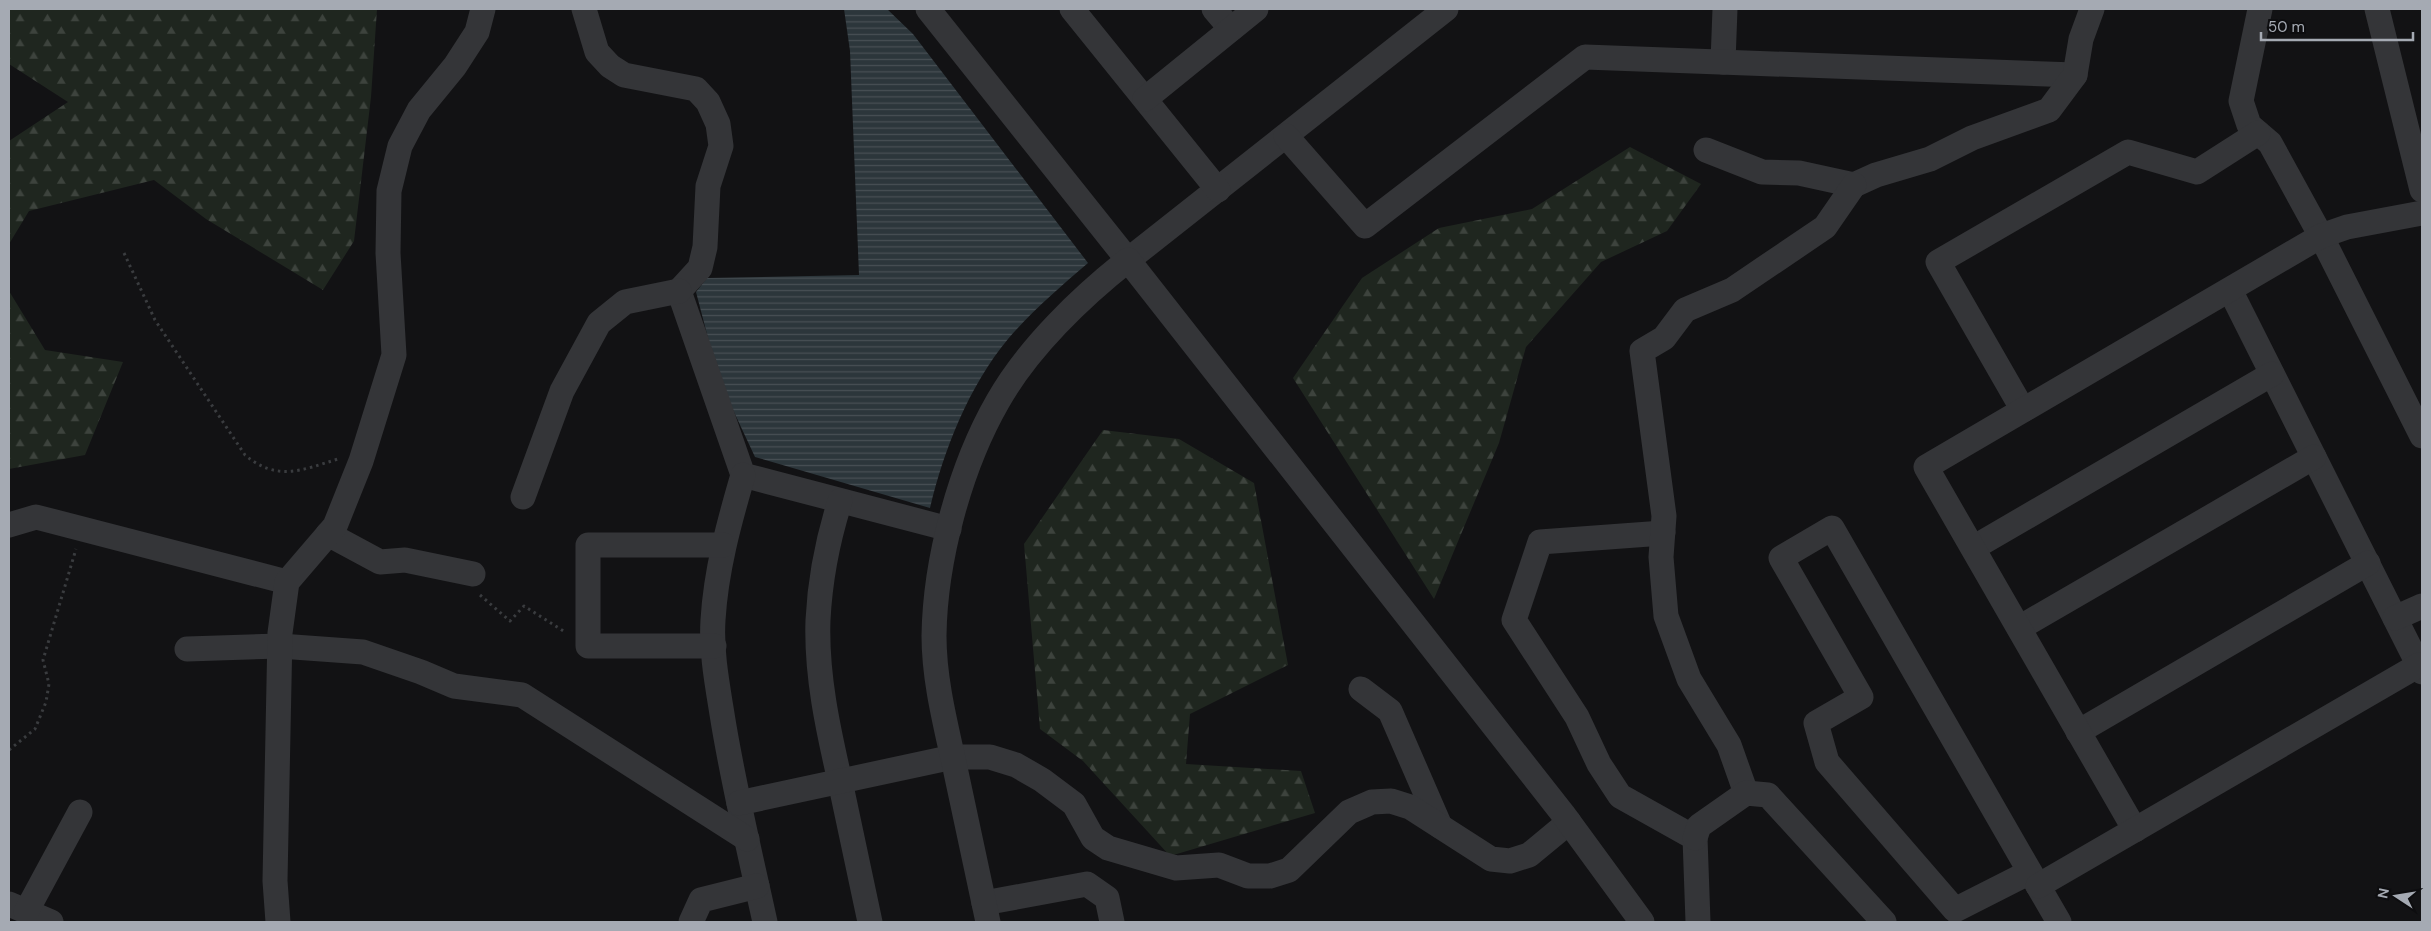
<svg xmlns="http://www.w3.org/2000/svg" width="2431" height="931" font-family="'DM Sans',sans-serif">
<defs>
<pattern id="forest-firs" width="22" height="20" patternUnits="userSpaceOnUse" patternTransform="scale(1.25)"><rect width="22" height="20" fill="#1f261f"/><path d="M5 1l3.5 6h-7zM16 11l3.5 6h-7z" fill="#3d433d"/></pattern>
<pattern id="water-rules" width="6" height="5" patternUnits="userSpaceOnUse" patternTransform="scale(1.25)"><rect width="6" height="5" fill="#2c363b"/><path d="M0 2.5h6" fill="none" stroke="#485055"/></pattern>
</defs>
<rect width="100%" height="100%" fill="#121214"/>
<g fill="url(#forest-firs)">
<path d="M9,9H377L371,97L354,241L323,290L206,219L154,180L29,211L9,244V141L68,102L9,64Z"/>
<path d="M1630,147L1701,184L1667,231L1601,262L1526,347L1499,443L1434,599L1293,378L1362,278L1439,228L1532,209Z"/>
<path d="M9,291L45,350L123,362L85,455L9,469Z"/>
<path d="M1103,430L1179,439L1254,483L1288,665L1190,714L1186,764L1301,771L1315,813L1170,856L1083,761L1040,729L1024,544Z"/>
</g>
<path fill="url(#water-rules)" d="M844,9H887L913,34L1088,263C1060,287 1032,311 1008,339C969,386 944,449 930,508L755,457L719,380L696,292L707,278L859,275L850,51Z"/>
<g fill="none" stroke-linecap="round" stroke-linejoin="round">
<g stroke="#3a3c3f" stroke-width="3" stroke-dasharray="2.5 4" stroke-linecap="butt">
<path d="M124,253L155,320L245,455C277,482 302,470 338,459"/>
<path d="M480,595L510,621L524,606L565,632"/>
<path d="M9,750L35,729L46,702L49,684L43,660L76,549"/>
</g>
<g stroke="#343538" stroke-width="25">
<path d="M584,9L597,52L610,66L624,75L696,89L708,102L718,124L721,146L708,186L705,247L700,268L679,291L743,475L949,529"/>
<path d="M928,9L1128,260L1446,9"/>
<path d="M1072,9L1218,190"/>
<path d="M1214,9L1231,29"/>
<path d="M2260,9L2241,101L2249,125L2270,143L2321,236L2422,436"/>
<path d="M2377,9L2422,190"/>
<path d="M1723,62L1725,9"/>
<path d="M1145,99L1256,9"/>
<path d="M1286,136L1365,226L1585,57L2075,75"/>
<path d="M1706,150L1762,172L1799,173L1854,185L1876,175L1930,159L1972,138L2049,110L2075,75L2081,39L2092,9"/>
<path d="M2230,290L2422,672"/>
<path d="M2023,410L1938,262L2128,152L2197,172L2258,133"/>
<path d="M743,475C729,523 716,570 713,620C711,651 717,683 722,714C733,784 750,853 765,922"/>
<path d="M523,497L562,391L599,323L625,302L679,291"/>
<path d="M840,501C828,539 820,579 818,620C816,674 828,729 840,781C850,828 860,875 870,922"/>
<path d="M9,525L36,517L287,582"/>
<path d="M1663,533L1540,542L1514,620L1577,717L1599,764L1620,796L1695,838L1698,922"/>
<path d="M328,534L380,562L405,560L473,574"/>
<path d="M1973,548L2272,374"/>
<path d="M2395,618L2422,606"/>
<path d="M2019,628L2314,457"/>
<path d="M714,646H588V545H723"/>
<path d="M187,649L280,646L363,652L421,672L454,686L522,695L747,839"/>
<path d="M1361,689L1390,711L1440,826"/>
<path d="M2078,732L2368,563"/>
<path d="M1746,793L1729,745L1689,679L1666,616L1661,557L1664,516L1642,351L1664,338L1685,310L1732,290L1825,227L1854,185"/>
<path d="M739,803L953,757H990L1016,765L1042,780L1074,804L1093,838L1108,848L1176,868L1219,865L1248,876H1270L1289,870L1349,812L1372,802L1391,801L1410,807L1491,859L1510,861L1529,855L1569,822"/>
<path d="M2135,830L1926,467L2321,236L2347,227L2422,213"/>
<path d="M1695,838L1699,826L1746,793L1768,795L1884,922"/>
<path d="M2030,872L1955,910L1827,762L1816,723L1861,697L1781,558L1832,528L2030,872L2059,922"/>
<path d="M2038,886L2419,665"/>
<path d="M984,903L1087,884L1107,898L1112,922"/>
<path d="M9,904L51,922"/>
<path d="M26,912L80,812"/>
<path d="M278,922L275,881L280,633L287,582L335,526L361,461L394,355L388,253L389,191L400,146L419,110L455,66L477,32L483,9"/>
<path d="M691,922L701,900L757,886"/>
<path d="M988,922C977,869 965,816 954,763C945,722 934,679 934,636C935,560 960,467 998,401C1028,348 1081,297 1128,260L1563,814L1642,922"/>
</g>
</g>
<rect width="2431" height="931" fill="none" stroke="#a5aab3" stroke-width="20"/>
<g transform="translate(2396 896) rotate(282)" stroke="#0d0d0f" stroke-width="4" paint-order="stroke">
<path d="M0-4L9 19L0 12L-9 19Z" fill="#a5aab3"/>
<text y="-8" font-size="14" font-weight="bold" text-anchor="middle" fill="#a5aab3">N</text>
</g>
<path d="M2261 32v8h152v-8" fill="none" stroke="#a5aab3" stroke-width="2.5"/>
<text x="2268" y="32" font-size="15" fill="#a5aab3" stroke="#0d0d0f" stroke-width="4" paint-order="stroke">50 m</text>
</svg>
